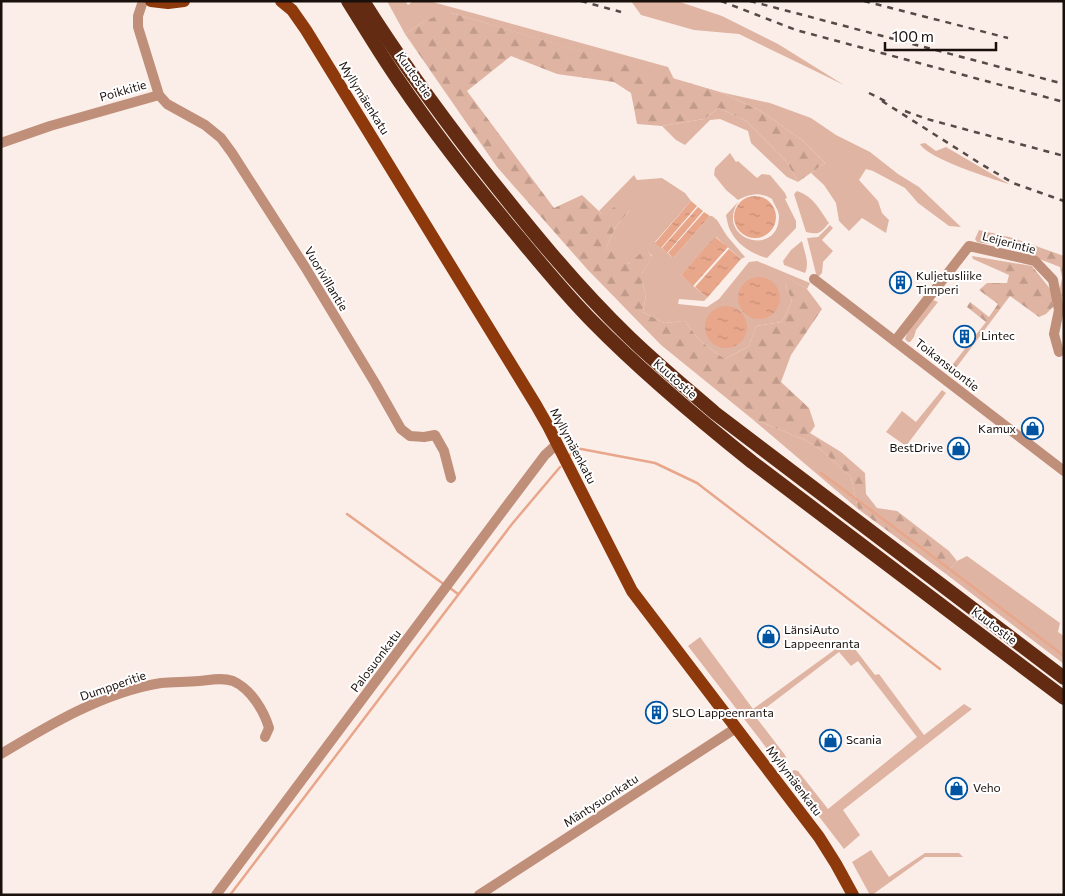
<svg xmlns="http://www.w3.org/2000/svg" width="1065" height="896" font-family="Commissioner,sans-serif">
<defs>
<pattern id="forest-firs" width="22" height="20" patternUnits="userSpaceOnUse" patternTransform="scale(1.25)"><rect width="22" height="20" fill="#e0b4a2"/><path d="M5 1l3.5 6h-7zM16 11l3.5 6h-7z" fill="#c09a8a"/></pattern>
<pattern id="water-ripples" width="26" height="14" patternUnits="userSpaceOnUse" patternTransform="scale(1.25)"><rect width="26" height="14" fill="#e8a68a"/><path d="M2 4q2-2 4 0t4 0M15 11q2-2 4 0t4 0" fill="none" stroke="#c68e76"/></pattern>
</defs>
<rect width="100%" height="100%" fill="#fbeee9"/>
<g fill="#e0b4a2">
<path d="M387,1H405L408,5L413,1H429L668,67L674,79L452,13L423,22L405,34Z"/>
<path d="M631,1H677L722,16L778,44L844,85L739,34L694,30L641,15Z"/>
<path d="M720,92L770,103L811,118L836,135L870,152L898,174L919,187L961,227L949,226L918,203L905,188L873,171L866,169L859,180L878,201L882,213L889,220L886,233L862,218L849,231L839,221L836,203L824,185L811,173L825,163L803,141L761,111Z"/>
<path d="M719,108L746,121L786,161L798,182L787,177L751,143L748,131L720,119L710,120L685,145L676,140L662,126L704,119Z"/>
<path d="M925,143L936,151L946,147L1009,184C992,179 927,158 920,144Z"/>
<path d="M730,153L736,162L738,161L757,178L762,174L770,175L785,193L787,198L785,199L796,221V228L767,258C752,254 737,245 730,230C728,226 727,220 726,215L738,202C715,240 778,258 779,217C779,210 774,205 772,199C760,192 751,193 738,200L726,190L714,175L715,168Z"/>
<path d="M634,175L637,180L662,178L685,193L691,201L655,242L673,258L710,216H712L717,220L727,236L745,257L741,259L716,237L681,275L707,298L704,301L679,299L678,304L707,307L719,299L749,262L757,261L810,283L807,289L788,278L785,284L792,301L782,322L756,326L749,346L725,359L700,341L685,321L664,323L643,312L646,295L642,282V274L652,256L646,249L630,264L606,249L615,228L630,210L602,214L599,211Z"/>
<path d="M797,191C814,197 819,209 829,223C820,233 820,235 806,232L794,194Z"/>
<path d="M830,225L833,228L822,240L833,251L823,262L822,273L817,278L807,238L818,237Z"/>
<path d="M802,241C804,251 810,263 805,273L784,265L783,261L791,250Z"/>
<path d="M933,300L938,302L916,330L914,337L910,342H908L905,339L908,331Z"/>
<path d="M942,390L946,393L906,446L886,432L902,411L916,422Z"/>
<path d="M751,418L805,440L820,449L851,477L858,509Z"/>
<path d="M967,556L1060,623L1058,632L1064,636V664L946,574L957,561Z"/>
<path d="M700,637L753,709L848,640L875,675L879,674L924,735L964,704L972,709L843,810L860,835L844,849L787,775L794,770L798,771L828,809L917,737L858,661L851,666L839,652L755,716L785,755L786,758L778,763L688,646Z"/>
<path d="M871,850L889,877L925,853H959L963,857H925L872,895H870L852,862Z"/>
</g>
<g fill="url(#forest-firs)">
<path d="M452,13L720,92L761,111L803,141L825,163L798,182L786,161L746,121L719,108L704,119L662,126L637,124L631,93L614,82L557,74L511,56L467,91L554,208L582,195L602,214L622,203H628L630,210L615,228L606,249L619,252L629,264L646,248L652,257L642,274V282L646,295L643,312L664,323L685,321L700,341L725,359L749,346L756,326L782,322L792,301L785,284L787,277L807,289L822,309L791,355L781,382L809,408L815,426L810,433L841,452L865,473L866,494L877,508L897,511L949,551L957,561L946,574L858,509L851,477L820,449L805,440L751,418L661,345L587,269L497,167L405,34L423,22L441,14Z"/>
<path d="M979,230L1013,238L1064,256V306H1062L1059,295L1060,288L1062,278L1060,267L1042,260L1001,246L977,242L975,239Z"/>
<path d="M972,256L1032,266L1051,290L1054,306L1046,314L1039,317L1010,296L953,372L949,369L986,322L967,307L970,302L989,317L998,304L979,290L987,283H1007L1009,275L973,259Z"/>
</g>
<g fill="url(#water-ripples)">
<circle cx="755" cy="217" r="21"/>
<path d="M691,201L697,206L661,248L655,243Z"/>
<path d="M698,207L703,211L667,253L662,248Z"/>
<path d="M704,212L710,216L673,258L668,253Z"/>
<path d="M715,237L728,247L693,286L681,275Z"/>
<path d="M729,249L741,259L707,298L695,287Z"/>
<circle cx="759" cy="298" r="21"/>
<circle cx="726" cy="327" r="21"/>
</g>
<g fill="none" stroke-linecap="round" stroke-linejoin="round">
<g stroke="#e8a68a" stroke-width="2.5">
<path d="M569,456L576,448L655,463L697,483L940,669"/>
<path d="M821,473L915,543L1064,656"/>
<path d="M347,514L445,585"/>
<path d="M450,588L458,594"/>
<path d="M230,895L512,524L560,467"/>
</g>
<g stroke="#c08f7a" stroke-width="10">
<path d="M143,1L138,16V27L159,95L167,104L205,125L221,138L232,153L305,267L375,383L401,429L410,436L424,437L435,435L444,451L451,478"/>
<path d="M1,143L50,126L159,95"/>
<path d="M814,279L1064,471"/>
<path d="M895,341L969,246L1035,261L1053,280L1059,310L1054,334L1059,352"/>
<path d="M1,754C49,725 104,692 161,683C173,682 186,682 199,681C210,680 222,677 233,681C251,689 264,711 269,728L265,737"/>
<path d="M216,895L502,512L545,455L557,444"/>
<path d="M479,895L736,728"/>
</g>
<g stroke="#8d390b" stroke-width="12">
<path d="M151,1L168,3L184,1"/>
<path d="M281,1L292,10L306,30L536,405L548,426L632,591L819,837L836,864L853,895"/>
</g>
<g stroke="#632c12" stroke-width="14">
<path d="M348,1C365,28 381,55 399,81C435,134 475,185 516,234C541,264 566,295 593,322C643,373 697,418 752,462L1064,698"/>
<path d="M363,1C398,57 437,110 477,162C525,223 574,284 629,337C657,364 686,388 715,413L1064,678"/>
</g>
<g stroke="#554a46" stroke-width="2.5" stroke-dasharray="6 6" stroke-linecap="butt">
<path d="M581,1L621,12"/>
<path d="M721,1L796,30L1064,102"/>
<path d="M750,1L1064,84"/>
<path d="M864,1L1008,38"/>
<path d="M869,93L889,103"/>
<path d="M882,101L981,164L1013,183L1064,201"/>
<path d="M905,111L927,119L1064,156"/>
</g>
</g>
<defs>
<symbol id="building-ring" viewBox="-11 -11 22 22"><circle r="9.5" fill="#fff" stroke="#0054a2" stroke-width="1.5"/><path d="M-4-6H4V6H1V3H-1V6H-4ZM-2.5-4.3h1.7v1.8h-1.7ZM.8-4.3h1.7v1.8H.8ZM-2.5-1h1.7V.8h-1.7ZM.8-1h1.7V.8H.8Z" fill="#0054a2"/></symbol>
<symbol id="shop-ring" viewBox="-11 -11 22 22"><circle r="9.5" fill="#fff" stroke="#0054a2" stroke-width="1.5"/><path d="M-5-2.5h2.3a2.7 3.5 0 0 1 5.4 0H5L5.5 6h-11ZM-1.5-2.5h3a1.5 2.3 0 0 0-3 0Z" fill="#0054a2"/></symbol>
</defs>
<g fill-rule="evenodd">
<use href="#building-ring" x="888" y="270" width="25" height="25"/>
<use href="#building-ring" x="952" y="324" width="25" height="25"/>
<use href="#shop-ring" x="1020" y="416" width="25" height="25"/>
<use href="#shop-ring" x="946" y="436" width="25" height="25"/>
<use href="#shop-ring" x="756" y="624" width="25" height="25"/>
<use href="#building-ring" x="644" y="700" width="25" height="25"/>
<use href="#shop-ring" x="818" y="728" width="25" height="25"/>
<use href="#shop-ring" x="944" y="776" width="25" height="25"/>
</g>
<g text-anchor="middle" stroke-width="4" stroke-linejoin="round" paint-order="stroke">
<g font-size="12" fill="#190f0b" stroke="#fff">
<text transform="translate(414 75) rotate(55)" y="4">Kuutostie</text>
<text transform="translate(123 91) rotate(-16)" y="4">Poikkitie</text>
<text transform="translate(364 98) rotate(58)" y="4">Myllymäenkatu</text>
<text transform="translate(1009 243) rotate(15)" y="4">Leijerintie</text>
<text transform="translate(326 279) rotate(59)" y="4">Vuorivillantie</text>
<text transform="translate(947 365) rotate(38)" y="4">Toikansuontie</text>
<text transform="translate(675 379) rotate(41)" y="4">Kuutostie</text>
<text transform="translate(573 446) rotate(62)" y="4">Myllymäenkatu</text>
<text transform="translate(994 626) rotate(37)" y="4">Kuutostie</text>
<text transform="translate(376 661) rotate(-53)" y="4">Palosuonkatu</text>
<text transform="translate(113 686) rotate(-19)" y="4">Dumpperitie</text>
<text transform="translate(794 781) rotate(53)" y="4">Myllymäenkatu</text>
<text transform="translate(601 801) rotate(-33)" y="4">Mäntysuonkatu</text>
</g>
<g font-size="12" fill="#190f0b" stroke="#fff" text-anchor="start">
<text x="916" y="280">Kuljetusliike<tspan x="916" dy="14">Timperi</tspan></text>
<text x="981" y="340">Lintec</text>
<text x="1016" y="433" text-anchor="end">Kamux</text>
<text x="943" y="452" text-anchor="end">BestDrive</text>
<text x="784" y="634">LänsiAuto<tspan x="784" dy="14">Lappeenranta</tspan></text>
<text x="672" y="717">SLO Lappeenranta</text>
<text x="846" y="744">Scania</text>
<text x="973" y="792">Veho</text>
</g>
</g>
<rect width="1065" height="896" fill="none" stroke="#190f0b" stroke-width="5"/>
<path d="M885 42v8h111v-8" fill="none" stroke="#190f0b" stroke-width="2.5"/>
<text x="892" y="42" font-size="15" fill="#190f0b" stroke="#ffffff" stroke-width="4" paint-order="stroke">100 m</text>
</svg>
